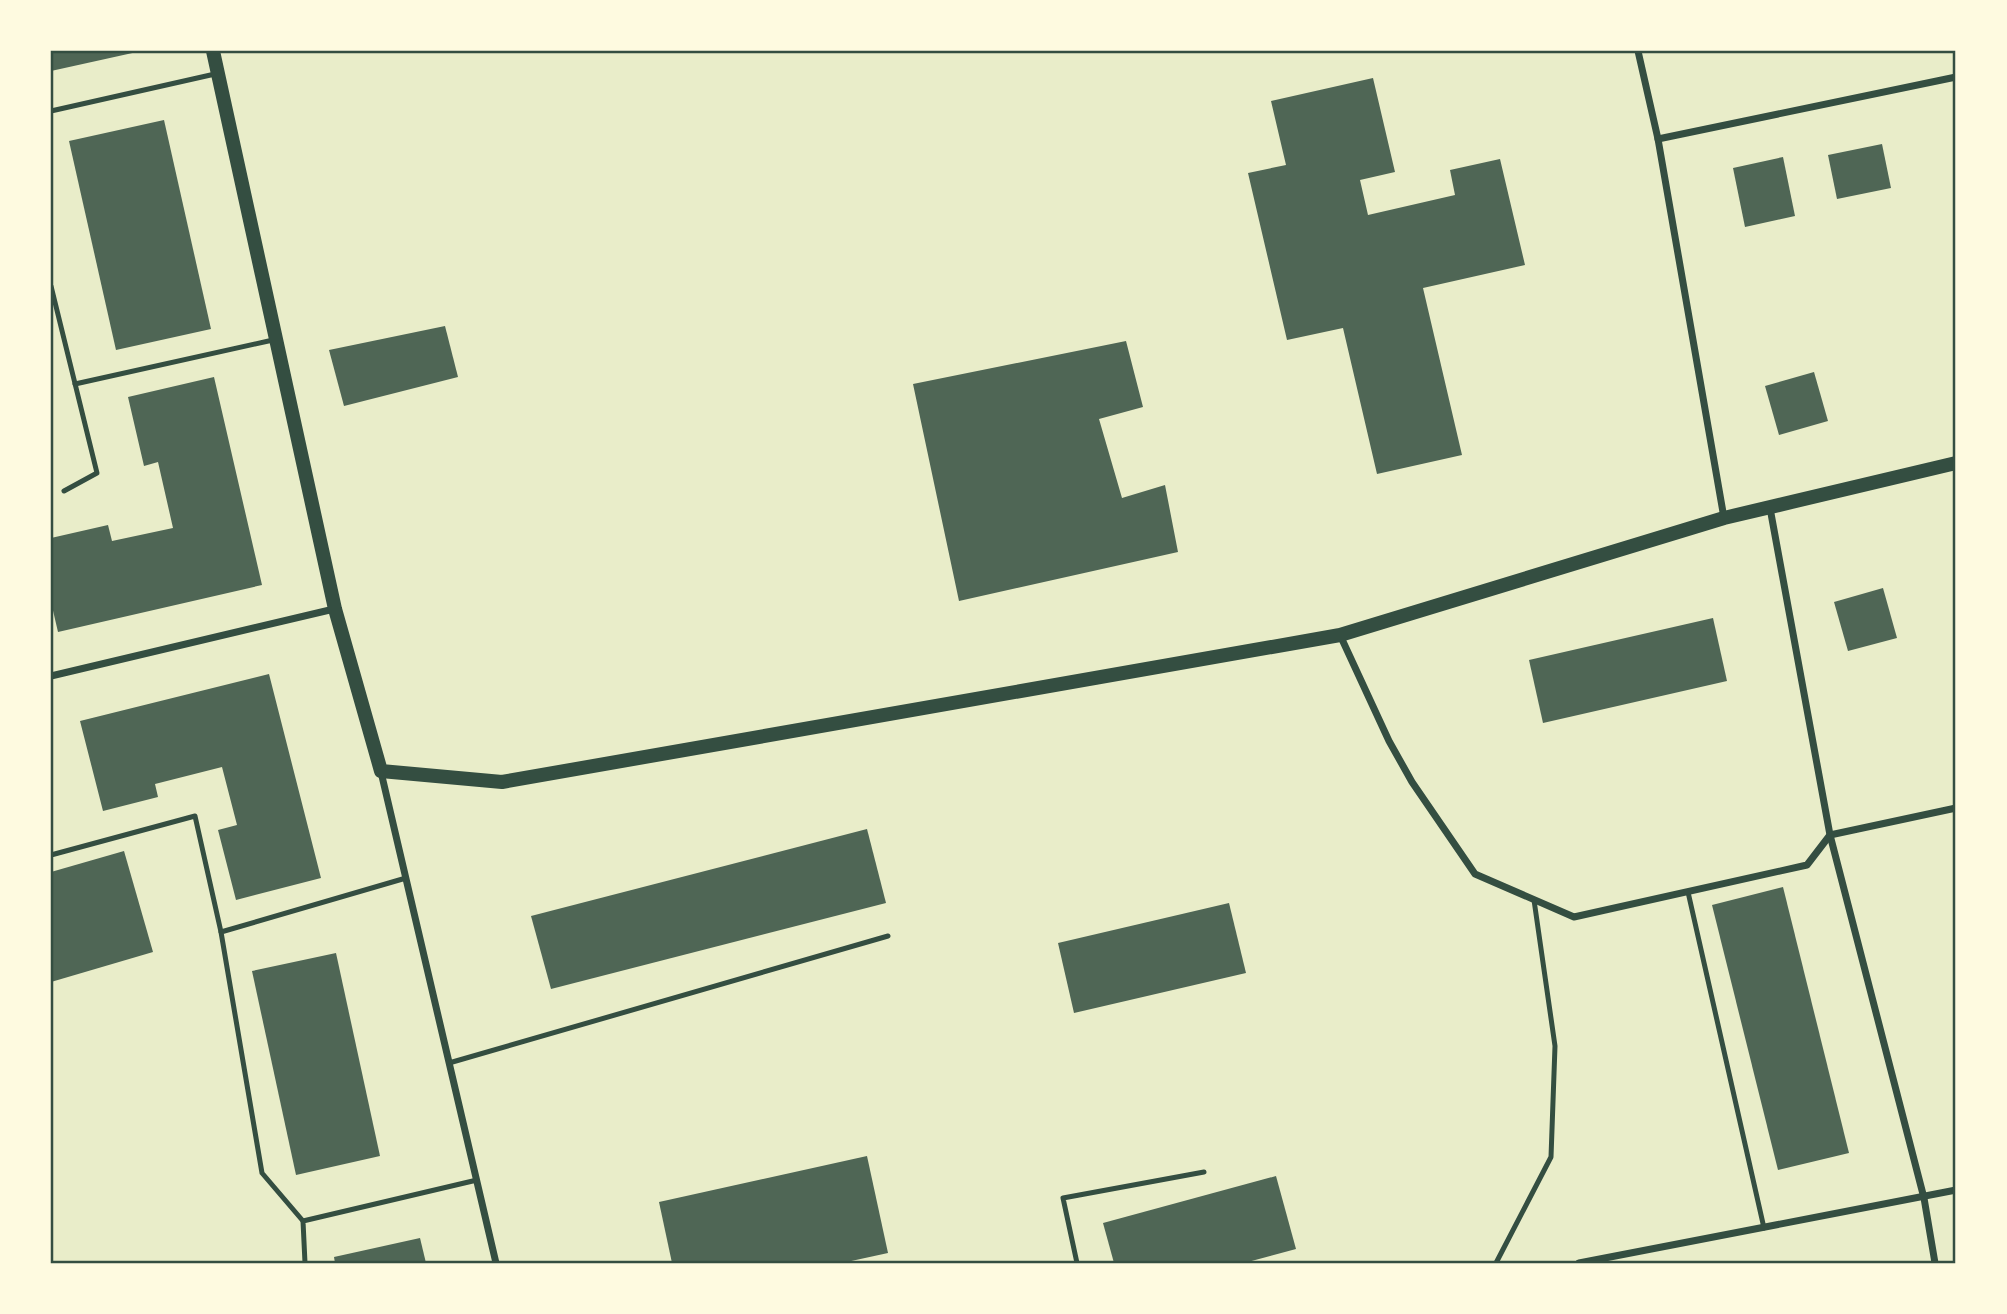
<svg xmlns="http://www.w3.org/2000/svg" width="2007" height="1314" font-family="Mulish,sans-serif">
<rect width="100%" height="100%" fill="#e9edc9"/>
<g fill="#4f6655">
<path d="M51,51H137V52L51,71Z"/>
<path d="M1373,78L1395,172L1360,180L1368,215L1455,195L1450,170L1500,159L1525,265L1423,288L1462,455L1377,474L1343,328L1287,340L1248,173L1286,165L1271,101Z"/>
<path d="M164,120L211,329L116,350L69,141Z"/>
<path d="M1882,144L1891,188L1837,199L1828,155Z"/>
<path d="M1783,157L1795,216L1745,227L1733,168Z"/>
<path d="M445,326L458,377L344,406L329,350Z"/>
<path d="M1126,341L1143,407L1099,419L1122,498L1165,485L1178,552L959,601L913,384Z"/>
<path d="M1814,372L1828,421L1779,435L1765,386Z"/>
<path d="M214,377L262,585L58,632L51,602V538L108,525L112,541L173,528L158,462L144,466L128,397Z"/>
<path d="M1883,588L1897,638L1848,651L1834,602Z"/>
<path d="M1713,618L1727,681L1543,723L1529,660Z"/>
<path d="M269,674L321,878L236,900L218,830L237,825L222,767L155,784L158,797L103,811L80,721Z"/>
<path d="M867,829L886,903L551,989L531,916Z"/>
<path d="M124,851L153,952L51,982V872Z"/>
<path d="M1783,887L1849,1153L1778,1170L1712,905Z"/>
<path d="M1229,903L1246,973L1074,1013L1058,943Z"/>
<path d="M336,953L380,1156L296,1175L252,971Z"/>
<path d="M867,1156L888,1253L842,1263H672L659,1202Z"/>
<path d="M1276,1176L1296,1249L1244,1263H1114L1103,1223Z"/>
<path d="M420,1238L426,1263H335L334,1257Z"/>
</g>
<g fill="none" stroke-linecap="round" stroke-linejoin="round">
<g stroke="#344e41" stroke-width="5">
<path d="M51,111L215,74"/>
<path d="M51,286L97,473L64,491"/>
<path d="M75,384L273,340"/>
<path d="M51,855L195,816L221,932"/>
<path d="M1688,892L1764,1228"/>
<path d="M449,1063L888,936"/>
<path d="M303,1221L262,1173L221,932L406,878"/>
<path d="M305,1263L303,1221L477,1180"/>
<path d="M1077,1263L1063,1198L1204,1172"/>
<path d="M1496,1263L1551,1157L1555,1046L1534,900"/>
</g>
<g stroke="#344e41" stroke-width="7">
<path d="M1638,51L1658,139L1724,518"/>
<path d="M1658,139L1956,77"/>
<path d="M1770,508L1830,835L1924,1198L1935,1263"/>
<path d="M1340,635L1389,741L1412,782L1475,874L1574,917L1807,865L1830,835L1956,808"/>
<path d="M51,676L334,609"/>
<path d="M381,772L496,1263"/>
<path d="M1579,1263L1956,1190"/>
</g>
<path stroke="#344e41" stroke-width="14" d="M213,51L335,609L381,771L502,782L1340,635L1724,518L1956,463"/>
</g>
<rect width="2007" height="1314" fill="none" stroke="#fefae0" stroke-width="105"/>
<rect x="52" y="52" width="1902" height="1210" fill="none" stroke="#344e41" stroke-width="2.5"/>
</svg>
